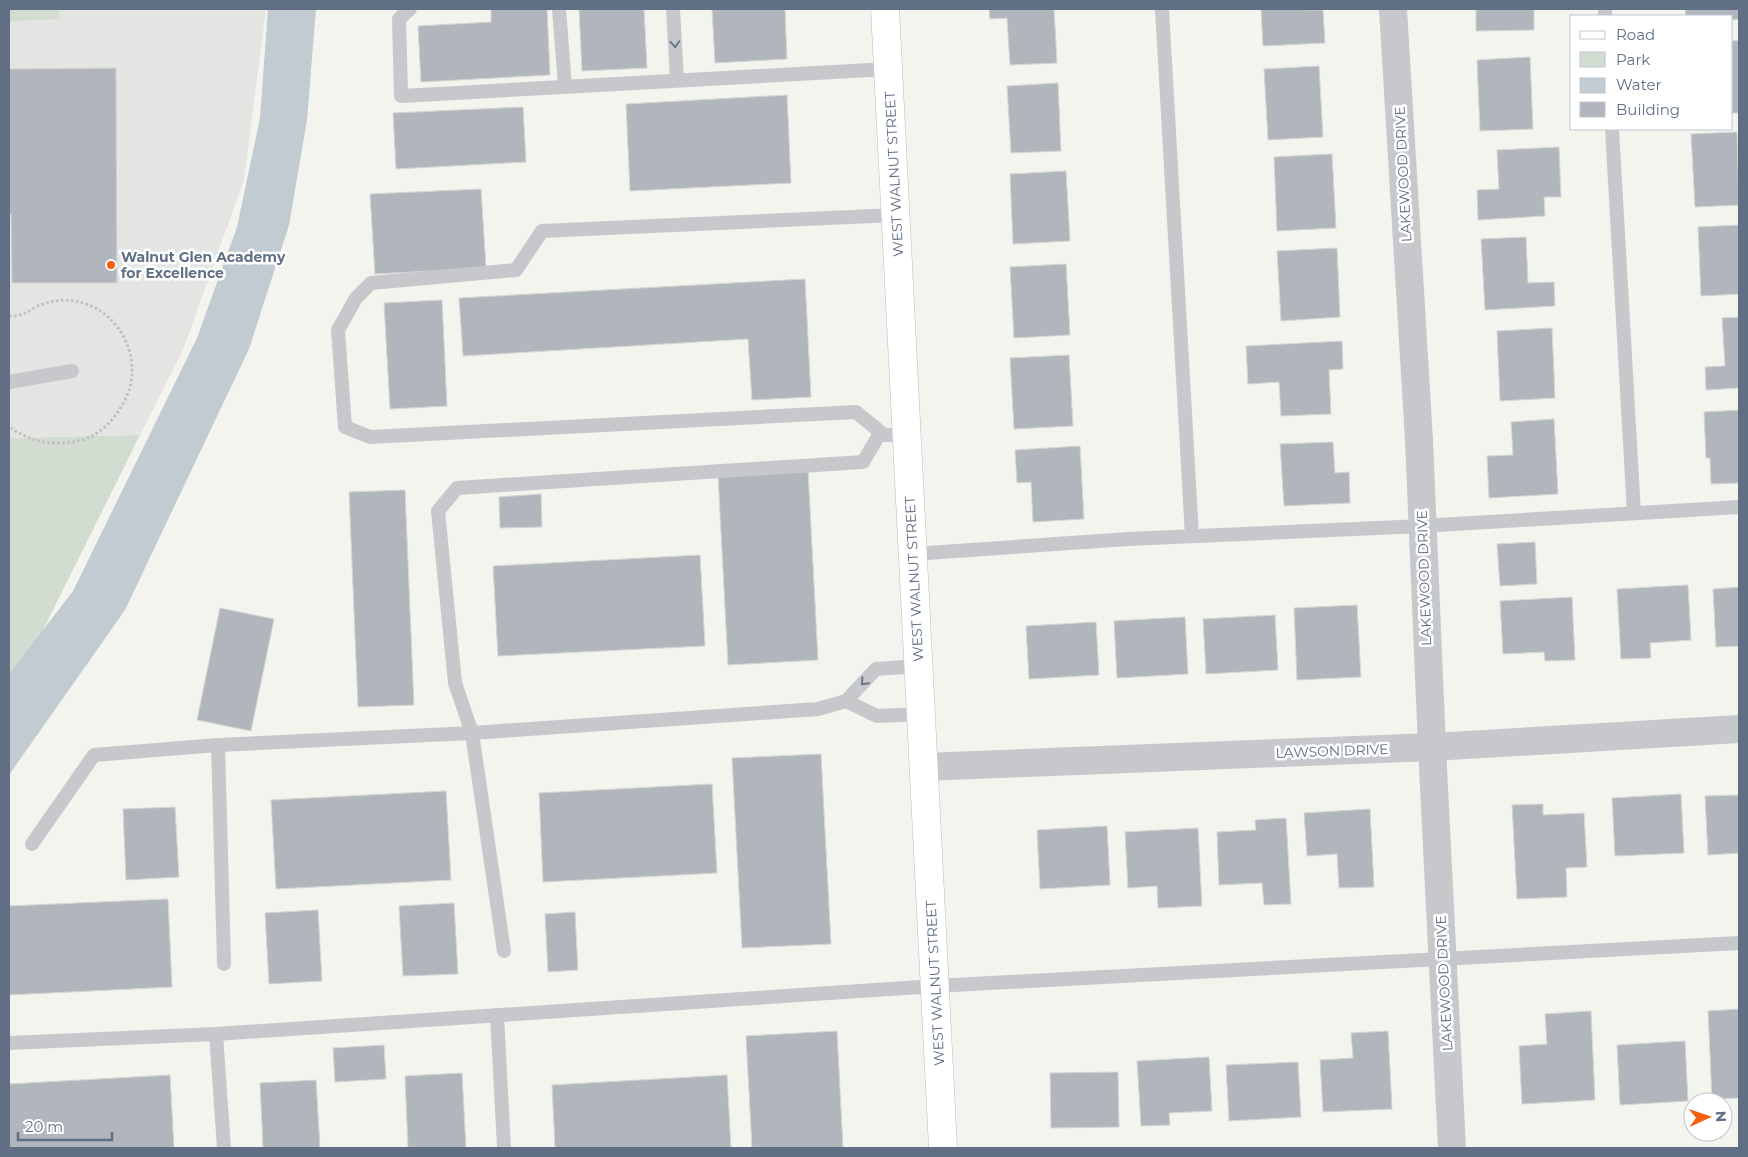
<svg xmlns="http://www.w3.org/2000/svg" width="1748" height="1157" font-family="Montserrat,sans-serif">
<rect width="100%" height="100%" fill="#f4f4ef"/>
<path fill="#e4e4e3" d="M9,9H266L244,180L183,350L140,435L9,438Z"/>
<g fill="#d3dcd0">
<path d="M9,9H59L60,19L9,21Z"/>
<path d="M140,435L39,638L9,676V438Z"/>
</g>
<path fill="#c2cbd1" d="M268,9H316L307,120L289,225L249,349L125,610L9,775V674L73,591L197,338L237,227L260,118Z"/>
<g fill="#b0b6bc" stroke="#d5d5d2">
<path d="M491,9H547L550,75L421,82L418,26L491,22Z"/>
<path d="M579,9H644L647,68L582,71Z"/>
<path d="M712,9H785L787,59L715,63Z"/>
<path d="M989,9H1054L1057,63L1010,65L1007,18L990,19Z"/>
<path d="M1261,9L1323,10L1325,43L1263,46Z"/>
<path d="M1476,9H1534V30L1476,31Z"/>
<path d="M1685,9H1739V19L1732,20V16H1686Z"/>
<path d="M1739,40V113H1732V41Z"/>
<path d="M1530,57L1533,129L1480,131L1477,60Z"/>
<path d="M1319,66L1323,137L1268,140L1264,69Z"/>
<path d="M116,68L117,283H12L11,214H9V69Z"/>
<path d="M1058,83L1061,151L1011,153L1007,86Z"/>
<path d="M787,95L791,183L630,191L626,104Z"/>
<path d="M523,107L526,162L396,169L393,113Z"/>
<path d="M1737,132L1739,205L1695,207L1691,134Z"/>
<path d="M1559,147L1561,197H1544L1545,216L1478,220L1477,190L1499,189L1497,150Z"/>
<path d="M1332,154L1336,228L1277,231L1274,157Z"/>
<path d="M1066,171L1070,241L1013,244L1010,174Z"/>
<path d="M481,189L486,268L375,274L370,194Z"/>
<path d="M1739,225V294L1701,296L1698,227Z"/>
<path d="M1526,237L1528,283L1554,282L1555,306L1485,310L1481,239Z"/>
<path d="M1337,248L1340,317L1281,321L1277,251Z"/>
<path d="M1066,264L1070,335L1014,338L1010,267Z"/>
<path d="M805,279L811,397L752,400L748,339L463,356L459,298Z"/>
<path d="M442,300L447,406L390,409L384,303Z"/>
<path d="M1739,317V388L1706,390L1705,367L1725,366L1722,318Z"/>
<path d="M1552,328L1555,398L1500,401L1497,331Z"/>
<path d="M1342,341L1343,369L1329,370L1331,414L1281,416L1279,382L1248,384L1246,346Z"/>
<path d="M1069,355L1073,426L1014,429L1010,358Z"/>
<path d="M1739,410V483L1711,484L1710,458H1706L1704,412Z"/>
<path d="M1554,419L1558,494L1489,498L1487,456L1513,455L1511,422Z"/>
<path d="M1333,442L1335,473L1349,472L1350,503L1284,506L1280,444Z"/>
<path d="M1080,446L1084,519L1033,522L1031,482L1017,483L1015,450Z"/>
<path d="M808,470L818,660L728,665L718,475Z"/>
<path d="M405,490L414,705L358,707L349,492Z"/>
<path d="M541,494L542,527L500,528L499,497Z"/>
<path d="M1535,542L1537,584L1500,586L1497,544Z"/>
<path d="M700,555L705,646L498,656L493,566Z"/>
<path d="M1688,585L1691,640L1650,643L1651,658L1621,659L1617,589Z"/>
<path d="M1739,587V646L1716,647L1713,589Z"/>
<path d="M1572,597L1575,660L1545,661L1544,652L1503,654L1500,601Z"/>
<path d="M1357,605L1361,677L1297,680L1294,608Z"/>
<path d="M220,608L274,619L251,731L197,720Z"/>
<path d="M1275,615L1278,670L1206,674L1203,619Z"/>
<path d="M1185,617L1188,674L1117,678L1114,621Z"/>
<path d="M1096,622L1099,675L1029,679L1026,626Z"/>
<path d="M821,754L831,944L742,948L732,758Z"/>
<path d="M712,784L717,873L543,882L539,793Z"/>
<path d="M446,791L451,880L276,889L271,800Z"/>
<path d="M1681,794L1684,853L1615,856L1612,798Z"/>
<path d="M1739,795V853L1708,855L1705,796Z"/>
<path d="M1543,804V815L1584,813L1587,867L1566,868L1567,897L1517,899L1512,805Z"/>
<path d="M175,807L179,877L126,880L123,809Z"/>
<path d="M1370,809L1374,887L1339,888L1337,854L1307,856L1304,813Z"/>
<path d="M1286,818L1291,904L1264,905L1262,883L1219,885L1217,832L1256,830L1255,820Z"/>
<path d="M1107,826L1110,885L1040,889L1037,830Z"/>
<path d="M1198,828L1202,906L1158,908L1157,886L1128,888L1125,832Z"/>
<path d="M168,899L172,987L9,995V906Z"/>
<path d="M454,903L458,974L403,976L399,906Z"/>
<path d="M318,910L322,981L269,984L265,913Z"/>
<path d="M575,912L578,970L548,972L545,914Z"/>
<path d="M1739,1009V1098L1712,1099L1708,1011Z"/>
<path d="M1591,1011L1595,1100L1522,1104L1519,1046L1547,1044L1545,1014Z"/>
<path d="M837,1031L843,1148H752L746,1036Z"/>
<path d="M1388,1031L1392,1109L1323,1112L1320,1060L1353,1058L1351,1033Z"/>
<path d="M1685,1041L1688,1101L1620,1105L1617,1045Z"/>
<path d="M384,1045L386,1079L335,1082L333,1048Z"/>
<path d="M1209,1057L1212,1111L1169,1113L1170,1125L1141,1126L1137,1061Z"/>
<path d="M1298,1062L1301,1117L1229,1121L1226,1065Z"/>
<path d="M1118,1072L1119,1127L1051,1128L1050,1073Z"/>
<path d="M462,1073L466,1148H408L405,1076Z"/>
<path d="M170,1075L174,1148H9V1084Z"/>
<path d="M727,1075L731,1148H555L552,1085Z"/>
<path d="M316,1080L320,1148H263L260,1083Z"/>
</g>
<g fill="none" stroke-linecap="round" stroke-linejoin="round">
<defs>
<path id="secondary" d="M885,9L943,1148"/>
</defs>
<use href="#secondary" stroke="#b7bbc0" stroke-width="29"/>
<path stroke="#bec0c2" stroke-width="3" stroke-dasharray="2.5 2.5" stroke-linecap="butt" d="M9,316C26,316 27,311 40,305C51,301 63,299 74,301C110,306 134,340 132,375C131,397 113,424 94,435C83,441 70,443 57,443C40,443 26,438 11,428"/>
<g stroke="#c6c8cc" stroke-width="14">
<path d="M410,9L399,19L401,96L888,69"/>
<path d="M559,9L565,86"/>
<path d="M673,9L677,80"/>
<path d="M1162,9L1192,536"/>
<path d="M1605,9V16"/>
<path d="M1612,129L1634,513"/>
<path d="M9,382L72,371"/>
<path d="M884,435L856,412L370,437L345,427L338,330L356,298L371,283L516,270L542,231L895,215"/>
<path d="M913,554L1128,539L1422,526L1739,507"/>
<path d="M846,701L877,716L921,714"/>
<path d="M218,745L224,964"/>
<path d="M32,844L94,755L218,745L472,733L818,709L846,701L876,669L919,666"/>
<path d="M504,951L472,733L455,683L438,511L457,488L863,462L879,435H891"/>
<path d="M497,1015L504,1148"/>
<path d="M216,1034L935,986L1739,943"/>
<path d="M9,1043L216,1034L224,1148"/>
</g>
<g stroke="#c6c8cc" stroke-width="28">
<path d="M1393,9L1419,440L1432,747L1452,1148"/>
<path d="M924,767L1432,747L1739,729"/>
</g>
<use href="#secondary" stroke="#fff" stroke-width="28"/>
</g>
<defs><path id="oneway-chevron" d="M-2-3.5L2.5 0L-2 3.5" fill="none" stroke-width="1.6" stroke-linecap="round" stroke-linejoin="round" transform="scale(1.25)"/></defs>
<g stroke="#6a788a">
<use href="#oneway-chevron" transform="translate(675 44) rotate(86)"/>
<use href="#oneway-chevron" transform="translate(864 682) rotate(133)"/>
</g>
<circle fill="#f5600e" stroke="#fff" stroke-width="2" cx="111" cy="265" r="5"/>
<g text-anchor="middle" stroke-width="5" stroke-linejoin="round" paint-order="stroke">
<g font-size="14" fill="#606f83" stroke="#fff">
<text transform="translate(894 174) rotate(-93)" y="5">WEST WALNUT STREET</text>
<text transform="translate(1403 174) rotate(-93)" y="5">LAKEWOOD DRIVE</text>
<text transform="translate(1424 578) rotate(-92)" y="5">LAKEWOOD DRIVE</text>
<text transform="translate(914 579) rotate(-93)" y="5">WEST WALNUT STREET</text>
<text transform="translate(1332 751) rotate(-2)" y="5">LAWSON DRIVE</text>
<text transform="translate(935 983) rotate(-93)" y="5">WEST WALNUT STREET</text>
<text transform="translate(1444 983) rotate(-93)" y="5">LAKEWOOD DRIVE</text>
</g>
<g font-size="14" font-weight="bold" fill="#606f83" stroke="#fff" text-anchor="start">
<text x="121" y="262">Walnut Glen Academy<tspan x="121" dy="16">for Excellence</tspan></text>
</g>
</g>
<rect width="1748" height="1157" fill="none" stroke="#606f83" stroke-width="20"/>
<rect x="1570" y="15" width="162" height="115" fill="#ffffff" stroke="#bfc5cd"/>
<rect x="1580" y="31" width="25" height="8" fill="#ffffff" stroke="#bfc5cd"/>
<text x="1616" y="40" font-size="15" fill="#606f83">Road</text>
<rect x="1580" y="52" width="25" height="15" fill="#d3dcd0" stroke="#bfc5cd"/>
<text x="1616" y="65" font-size="15" fill="#606f83">Park</text>
<rect x="1580" y="78" width="25" height="15" fill="#c2cbd1" stroke="#bfc5cd"/>
<text x="1616" y="90" font-size="15" fill="#606f83">Water</text>
<rect x="1580" y="102" width="25" height="15" fill="#b0b6bc" stroke="#bfc5cd"/>
<text x="1616" y="115" font-size="15" fill="#606f83">Building</text>
<g transform="translate(1708 1117) rotate(87)"><circle r="24" fill="#ffffff" stroke="#bfc5cd"/>
<path d="M0-4L9 19L0 12L-9 19Z" fill="#f5600e"/>
<text y="-8" font-size="14" font-weight="bold" text-anchor="middle" fill="#606f83">N</text>
</g>
<path d="M18 1132v8h94v-8" fill="none" stroke="#606f83" stroke-width="2.5"/>
<text x="25" y="1132" font-size="15" fill="#606f83" stroke="#ffffff" stroke-width="4" paint-order="stroke">20 m</text>
</svg>
